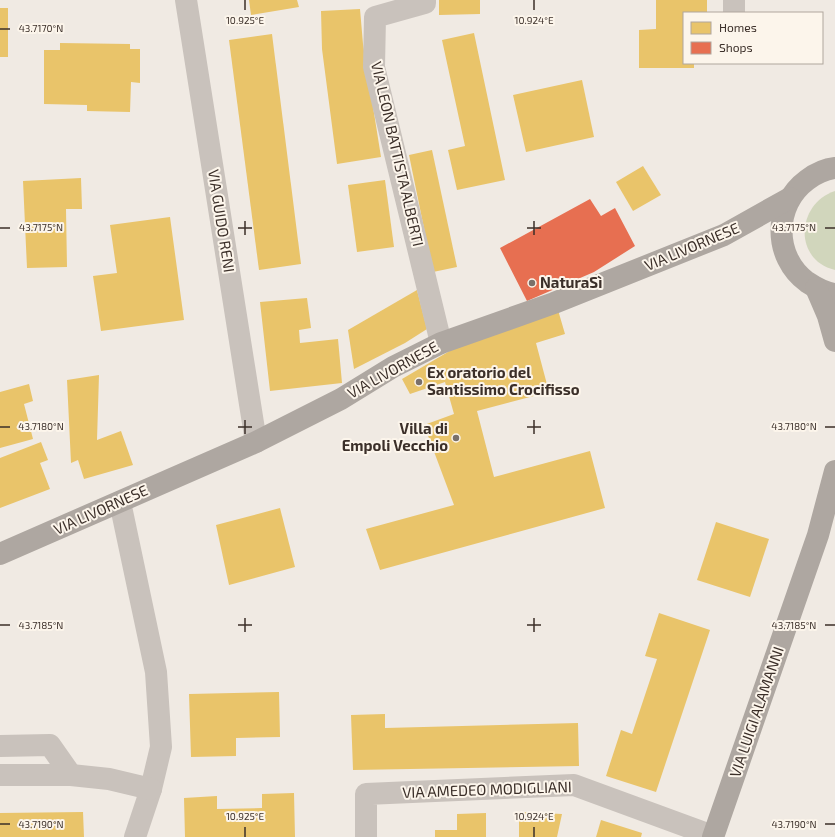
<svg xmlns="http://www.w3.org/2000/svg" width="835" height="837" font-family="'Exo 2',sans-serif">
<rect width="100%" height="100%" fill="#f0eae3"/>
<path fill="#d1d6bc" d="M835,191V270C793,260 796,204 835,191Z"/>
<g fill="#e9c46a">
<path d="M249,0H297L299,7L251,15Z"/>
<path d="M439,0H480V14L439,15Z"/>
<path d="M656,0H707V13H684V63H694V68H639V30L656,29Z"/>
<rect x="0" y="8" width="8" height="49"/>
<path d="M360,9L363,44L381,157L337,164L322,49L321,11Z"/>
<path d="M474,33L505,180L457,190L448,150L465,146L442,40Z"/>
<path d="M272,34L301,264L259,270L229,40Z"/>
<path d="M60,43L130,44V49H140V83L131,82L130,112L87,111V105L44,104V50H60Z"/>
<path d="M582,80L594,137L526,152L513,95Z"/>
<path d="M432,150L457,267L433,272L409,155Z"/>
<path d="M643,166L661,195L633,211L616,182Z"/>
<path d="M81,178L82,209H66L67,267L27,268L23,181Z"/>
<path d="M385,180L394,247L357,252L348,185Z"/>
<path d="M170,217L184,320L101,331L93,276L117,273L110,225Z"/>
<path d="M417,290L427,329L405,343L354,369L348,330Z"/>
<path d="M307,298L311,328L299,330L300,343L338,339L342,383L270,391L260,302Z"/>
<path d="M558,310L565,334L536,343L549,392L477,411L494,477L590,451L605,508L380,570L366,529L454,505L424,425L454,414L445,382L410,394L402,379L453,349Z"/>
<path d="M99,375L97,440L121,431L133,465L84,479L78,460L71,463L67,380Z"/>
<path d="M29,384L33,401L24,404L33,439L0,448V392Z"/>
<path d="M41,442L48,460L40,463L50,489L0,508V458Z"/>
<path d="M280,508L295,567L229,585L216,525Z"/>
<path d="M716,522L769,539L750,597L697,580Z"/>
<path d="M659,613L710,630L656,792L606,776L621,730L632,734L657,659L645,656Z"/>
<path d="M279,692L280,737L236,738V756L191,757L189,694Z"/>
<path d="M385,714V728L578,723L579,766L353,770L351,715Z"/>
<path d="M294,793L295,837H185L184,798L217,796V809L262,808V794Z"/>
<path d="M83,812L84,837H0V813Z"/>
<path d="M519,812L562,814L557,837H519Z"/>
<path d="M486,813V837H435V830H457V814Z"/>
<path d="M601,820L642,833L641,837H596Z"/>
</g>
<path fill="#e76f51" d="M590,199L601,216L615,208L635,246L594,272L527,301L500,248Z"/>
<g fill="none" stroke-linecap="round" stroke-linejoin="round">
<g stroke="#c9c2bc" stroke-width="22">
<path d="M186,0L256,442"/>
<path d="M425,0V3L375,17L374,67L441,343"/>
<path d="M734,0V13"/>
<path d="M120,502L156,672L161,747L151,789L135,837"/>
<path d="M0,746L50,745L71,775"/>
<path d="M0,775H71L109,779L151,789"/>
<path d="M366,837V794L574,785L713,836"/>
</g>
<g stroke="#aea7a1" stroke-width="22">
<path d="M835,168C825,169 815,174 807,180C773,205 773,257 807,282C816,288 825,293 835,294"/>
<path d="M816,288L828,316L835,341"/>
<path d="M0,554L256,442L341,399L393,367L441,343L554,303L724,235L790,198"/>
<path d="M713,837L818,535L835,471"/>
</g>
</g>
<path fill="none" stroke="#3b2f29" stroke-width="1.5" d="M245,0V10M534,0V10M0,29H10M245,221V235M534,221V235M0,228H10M238,228H252M527,228H541M825,228H835M245,420V434M534,420V434M0,427H10M238,427H252M527,427H541M825,427H835M245,618V632M534,618V632M0,625H10M238,625H252M527,625H541M825,625H835M0,824H10M825,824H835M245,827V837M534,827V837"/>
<g fill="#7a706a" stroke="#fcf5eb" stroke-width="1.5">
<circle cx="532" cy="283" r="4"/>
<circle cx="419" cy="382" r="4"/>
<circle cx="456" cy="438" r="4"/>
</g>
<g text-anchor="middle" stroke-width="4" stroke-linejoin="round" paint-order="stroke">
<g font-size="15" fill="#3b2f29" stroke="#fcf5eb">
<text transform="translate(397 154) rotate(77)" y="5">VIA LEON BATTISTA ALBERTI</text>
<text transform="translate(221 221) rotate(81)" y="5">VIA GUIDO RENI</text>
<text transform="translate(692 247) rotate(-23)" y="5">VIA LIVORNESE</text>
<text transform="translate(393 370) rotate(-29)" y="5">VIA LIVORNESE</text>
<text transform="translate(101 510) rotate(-24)" y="5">VIA LIVORNESE</text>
<text transform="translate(757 712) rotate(-71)" y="5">VIA LUIGI ALAMANNI</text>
<text transform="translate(487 790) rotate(-2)" y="5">VIA AMEDEO MODIGLIANI</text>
</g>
<g font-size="15" font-weight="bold" fill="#3b2f29" stroke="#fcf5eb" text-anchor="start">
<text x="540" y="288">NaturaSì</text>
<text x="427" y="378">Ex oratorio del<tspan x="427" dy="17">Santissimo Crocifisso</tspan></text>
<text x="448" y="434" text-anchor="end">Villa di<tspan x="448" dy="17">Empoli Vecchio</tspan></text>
</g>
</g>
<g font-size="10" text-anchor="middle" fill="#3b2f29" stroke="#fcf5eb" stroke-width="4" stroke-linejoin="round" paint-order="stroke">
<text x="245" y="24">10.925°E</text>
<text x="534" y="24">10.924°E</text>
<text x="41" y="32">43.7170°N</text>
<text x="794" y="231">43.7175°N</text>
<text x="41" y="231">43.7175°N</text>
<text x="794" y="430">43.7180°N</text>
<text x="41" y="430">43.7180°N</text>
<text x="794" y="629">43.7185°N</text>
<text x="41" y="629">43.7185°N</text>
<text x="245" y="820">10.925°E</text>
<text x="534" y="820">10.924°E</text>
<text x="794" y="828">43.7190°N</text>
<text x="41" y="828">43.7190°N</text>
</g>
<rect x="683" y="12" width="140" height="52" fill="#fcf5eb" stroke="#afa69d"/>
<rect x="691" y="22" width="20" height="12" fill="#e9c46a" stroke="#afa69d"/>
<text x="719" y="32" font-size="12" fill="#3b2f29">Homes</text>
<rect x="691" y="42" width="20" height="12" fill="#e76f51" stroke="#afa69d"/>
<text x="719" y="52" font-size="12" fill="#3b2f29">Shops</text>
</svg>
